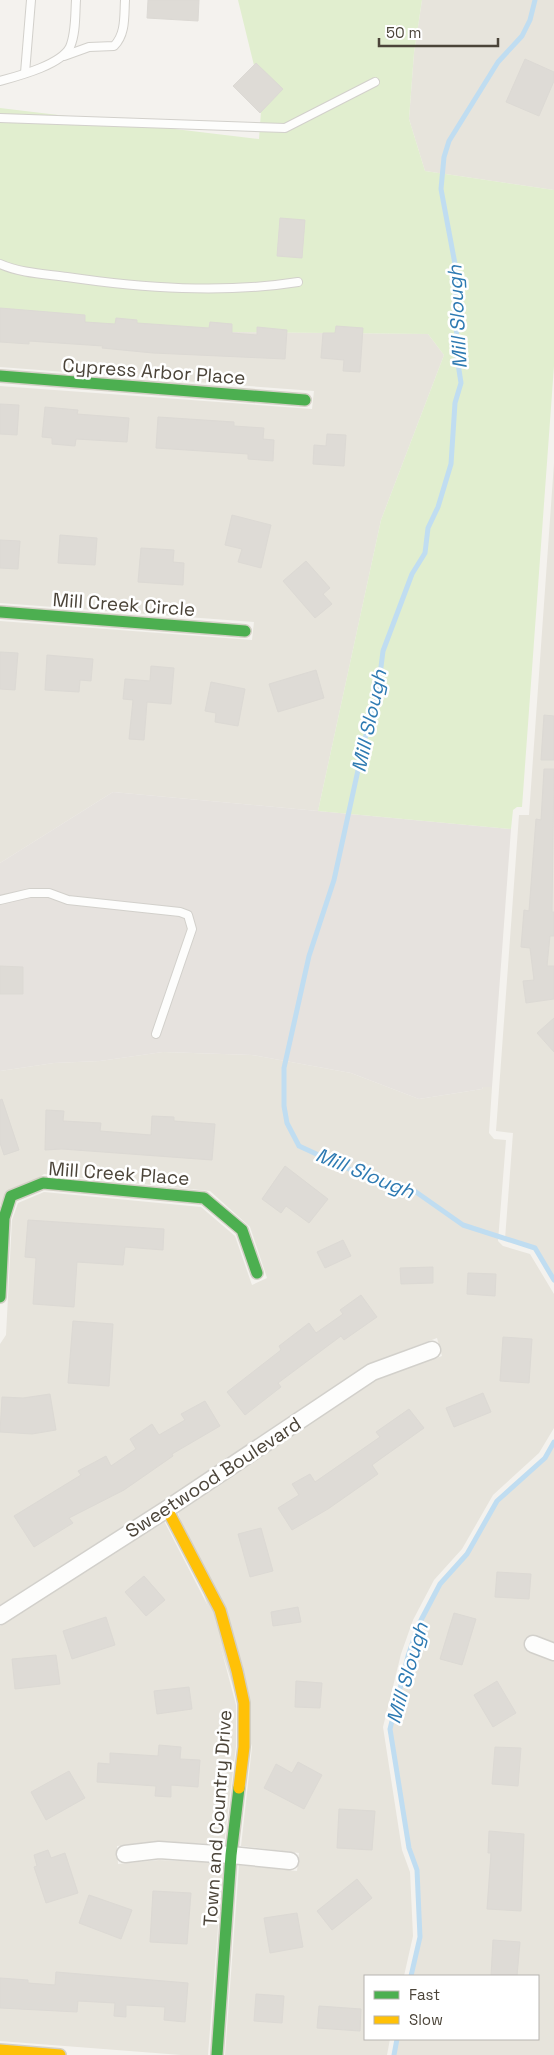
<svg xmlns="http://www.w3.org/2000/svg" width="554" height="2055" font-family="'Space Grotesk',sans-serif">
<rect width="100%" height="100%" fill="#f4f2ee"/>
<g fill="#e7e4dc">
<path d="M422,0H554V190L425,171L409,119L414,53Z"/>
<path d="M0,317L147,331L428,334L444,355L381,520L318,811L113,792L0,863V621L252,640L254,622L0,603V386L312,409L314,391L0,367Z"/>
<path d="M554,463V1280L535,1248L505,1239L513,1133L496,1131L519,815H529Z"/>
<path d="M163,1052L252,1055L351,1073L419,1099L482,1089L483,1087H492L489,1133L494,1139L506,1140L498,1241L503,1246L530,1254L554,1294V1428L539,1453L493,1495L462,1549L434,1580L413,1620L401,1654L383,1727L402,1850L410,1872L413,1936L404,1976H365V2039H390L387,2055H225L239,1865L297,1871L299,1853L241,1846L252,1747L178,1512L376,1380L442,1356L437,1338L368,1364L163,1501L0,1605V1344L6,1335L12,1220L18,1203L44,1192L201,1207L235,1236L252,1285L267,1278L250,1227L210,1191L44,1174L0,1205V1071L54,1063L100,1061Z"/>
<path d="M554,1442V2055H394L397,2039H538V1976H411L420,1937L417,1870L409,1848L390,1729L408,1656L419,1625L440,1584L467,1554L497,1501L545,1458Z"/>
<path d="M164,1521L212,1614L236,1705V1746L224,1845L160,1841L117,1846L118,1864L159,1860L223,1863L208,2055H181L0,2041V1626Z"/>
</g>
<path fill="#e6e2de" d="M113,792L511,829L492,1087H483L482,1089L419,1099L351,1073L252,1055L163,1052L100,1061L54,1063L0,1071V863Z"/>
<path fill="#e1eecf" d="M238,0H422L414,53L409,119L425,171L554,190V366L522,807H517L513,810L511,829L318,811L381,520L444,355L428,334L147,331L0,317V108L259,139L262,98Z"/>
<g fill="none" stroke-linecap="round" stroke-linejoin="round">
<g stroke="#c0ddf1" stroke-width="5">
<path d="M535,0L530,20L522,36L498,62L449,141L444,157L441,189L455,264L457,357L461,383L455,403L451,464L438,507L428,528L425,553L412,574L383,651L376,707L365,738L334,880L309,956L284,1068V1106L287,1123L299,1146L373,1180L416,1192L463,1225L535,1248L554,1280"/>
<path d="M411,1976L420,1937L417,1870L409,1848L390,1729L408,1656L419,1624L440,1584L467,1554L497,1501L545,1458L554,1442"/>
<path d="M394,2055L397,2039"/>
</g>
</g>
<g fill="#dedbd6" stroke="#dcd9d4">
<path d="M148,0H199L198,21L147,18Z"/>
<path d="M525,59L554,72V81L539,116L506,102Z"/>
<path d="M256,63L283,89L260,113L233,86Z"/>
<path d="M280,218L305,220L302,258L277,256Z"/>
<path d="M0,308L85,315V322L115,324L116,318L137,320V323L209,328L210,322L232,324V333L257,335V327L287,330L285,359L153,353L102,348L103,346L29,341V344L0,342Z"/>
<path d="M336,326L363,328L360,372L343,371L344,360L321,358L323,333H335Z"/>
<path d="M0,404L19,405L17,435L0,434Z"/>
<path d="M45,407L78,410L77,414L129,418L127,442L76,439L75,446L52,444V438L42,437Z"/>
<path d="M158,417L234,422V426L264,428L263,439L274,440L273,461L248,459V454L156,448Z"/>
<path d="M327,434L346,435L344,466L313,464L314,445L326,446Z"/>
<path d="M232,515L271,525L261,568L238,562L242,549L225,545Z"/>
<path d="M60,535L97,538L95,565L58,563Z"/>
<path d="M0,540L20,541L18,569L0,568Z"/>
<path d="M141,548L174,550L173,562L184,563L183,585L138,582Z"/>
<path d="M306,561L330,588L323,594L332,604L315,618L283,581Z"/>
<path d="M0,652L18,653L15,690L0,689Z"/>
<path d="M47,655L93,659L91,681L80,680L79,692L45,690Z"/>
<path d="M151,666L174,668L171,704L147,702L144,740L129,739L133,700L123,699L125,679L150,681Z"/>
<path d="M316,670L324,698L278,712L269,684Z"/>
<path d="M211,682L245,689L238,726L215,722L216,713L205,711Z"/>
<path d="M544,715L554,716V760H541Z"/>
<path d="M544,769H554L552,912H554V936H550L547,966H554V999L526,1003L523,981L534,980L530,948L521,947L524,910L529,911L536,819L541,820Z"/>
<path d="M0,966L23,967V994H0Z"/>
<path d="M554,1018V1052L537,1033Z"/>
<path d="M2,1099L19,1150L4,1155L0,1143V1100Z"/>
<path d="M46,1110L64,1111L63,1121L101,1123L100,1131L151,1135L152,1116L174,1117V1121L215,1124L212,1160L62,1149L45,1150Z"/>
<path d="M285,1166L328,1199L309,1223L286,1206L281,1213L262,1199Z"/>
<path d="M28,1220L164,1229L163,1250L125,1247L123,1265L77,1262L74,1307L33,1304L36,1258L25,1257Z"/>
<path d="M343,1240L351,1256L325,1268L317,1252Z"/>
<path d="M433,1267V1283L401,1284L400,1268Z"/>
<path d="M468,1273L496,1274L495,1296L467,1294Z"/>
<path d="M361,1295L377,1317L344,1340L341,1336L278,1383L281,1387L245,1415L227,1392L281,1350L279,1346L309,1323L316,1333L343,1314L340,1310Z"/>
<path d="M73,1321L113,1324L109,1386L68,1383Z"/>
<path d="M503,1337L532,1339L529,1383L500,1381Z"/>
<path d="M483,1393L491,1412L454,1427L446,1408Z"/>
<path d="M50,1394L56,1430L32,1434L0,1432L2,1397L23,1398Z"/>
<path d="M205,1401L220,1426L172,1454L173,1456L124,1490L69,1518L73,1523L34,1547L14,1516L81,1475L78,1471L106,1456L111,1466L136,1449L130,1439L152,1424L159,1435L185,1420L181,1414Z"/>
<path d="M409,1409L424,1428L372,1465L378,1474L328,1509L292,1530L278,1508L299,1495L292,1484L310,1474L315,1482L380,1437L376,1432Z"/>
<path d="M261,1528L273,1571L250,1577L238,1534Z"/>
<path d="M497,1572L531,1574L529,1599L495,1597Z"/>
<path d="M144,1576L165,1600L146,1616L125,1592Z"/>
<path d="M298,1607L301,1622L273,1626L271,1612Z"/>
<path d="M454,1613L476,1619L462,1665L440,1659Z"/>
<path d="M106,1617L115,1645L72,1659L63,1631Z"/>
<path d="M56,1655L60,1684L15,1689L12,1659Z"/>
<path d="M296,1681L322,1683L320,1708L295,1707Z"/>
<path d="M497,1681L516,1713L493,1727L474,1695Z"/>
<path d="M189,1687L192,1709L157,1714L154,1691Z"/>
<path d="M159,1745L181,1747L180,1759L200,1760L198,1787L171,1785V1797L155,1796L156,1786L97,1782L98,1763L110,1764V1753L158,1756Z"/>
<path d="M495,1747L521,1748L518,1786L492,1784Z"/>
<path d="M298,1762L322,1775L304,1809L264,1788L276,1764L292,1773Z"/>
<path d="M69,1771L85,1798L46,1820L31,1792Z"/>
<path d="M339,1809L375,1811L372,1850L337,1848Z"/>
<path d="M489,1831L524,1834L521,1911L487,1909L491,1853H488Z"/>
<path d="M48,1850L51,1858L65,1853L78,1893L46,1903L34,1867L37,1866L34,1855Z"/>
<path d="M357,1879L372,1898L332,1930L317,1911Z"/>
<path d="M153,1891L191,1893L187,1944L150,1942Z"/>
<path d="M89,1895L132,1910L121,1939L79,1923Z"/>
<path d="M297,1913L303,1947L270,1953L264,1918Z"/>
<path d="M493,1940L520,1942L517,1976H491Z"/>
<path d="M56,1972L188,1983L185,2022L164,2020L165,2007L126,2005V2017L114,2016L115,2003L78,2001L77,2012L0,2008V1978L28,1980V1983L55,1985Z"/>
<path d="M256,1994L284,1996L282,2023L254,2021Z"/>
<path d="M319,2006L361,2009L360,2031L317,2028Z"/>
</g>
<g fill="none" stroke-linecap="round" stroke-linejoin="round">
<defs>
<g id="lane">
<path d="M64,56L89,47L114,46C126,34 124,16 125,0"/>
<path d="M25,73L31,0"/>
<path d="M0,81C18,76 61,65 70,47C76,33 75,15 76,0"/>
<path d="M0,118L285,128L375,82"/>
<path d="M0,264C20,273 45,274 67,277C143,288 222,294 298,282"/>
<path d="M0,900L30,893H49L68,900L180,912L188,915L192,929L156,1034"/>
</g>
<g id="street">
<path d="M0,1616L167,1509L372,1372L432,1350"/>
<path d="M533,1644L554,1652"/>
<path d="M125,1854L159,1850L231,1855L290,1861"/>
</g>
<g id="fast">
<path d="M0,376L305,400"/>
<path d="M0,612L245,631"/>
<path d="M0,1297L4,1218L11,1196L43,1183L204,1198L242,1230L257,1273"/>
<path d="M217,2055L231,1855L239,1788"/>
</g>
<g id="slow">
<path d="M167,1509L220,1610L237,1671L244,1703V1747L239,1788"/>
<path d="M0,2050L60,2055"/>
</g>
</defs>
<use href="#lane" stroke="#d2d0cb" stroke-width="10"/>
<use href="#street" stroke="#d2d0cb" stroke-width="19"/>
<use href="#fast" stroke="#d3cfc5" stroke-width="14"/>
<use href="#slow" stroke="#d3cfc5" stroke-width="14"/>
<use href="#lane" stroke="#fdfdfc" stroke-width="8"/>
<use href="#street" stroke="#fdfdfc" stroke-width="16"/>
<use href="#fast" stroke="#4caf50" stroke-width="11"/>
<use href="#slow" stroke="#ffc107" stroke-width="11"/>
</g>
<g text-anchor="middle" stroke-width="5" stroke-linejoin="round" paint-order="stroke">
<g font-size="19" fill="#4b4439" stroke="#fff">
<text transform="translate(154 371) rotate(4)" y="7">Cypress Arbor Place</text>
<text transform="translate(124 604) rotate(4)" y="7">Mill Creek Circle</text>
<text transform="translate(119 1173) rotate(4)" y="7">Mill Creek Place</text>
<text transform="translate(213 1477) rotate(-33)" y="7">Sweetwood Boulevard</text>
<text transform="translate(217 1818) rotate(-86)" y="7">Town and Country Drive</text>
</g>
<g font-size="20" font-style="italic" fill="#2e7ab2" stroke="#fff">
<text transform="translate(457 317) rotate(-93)" y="7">Mill Slough</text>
<text transform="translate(369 721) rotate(-78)" y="7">Mill Slough</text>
<text transform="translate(365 1173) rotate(22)" y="7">Mill Slough</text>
<text transform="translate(407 1673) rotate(-74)" y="7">Mill Slough</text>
</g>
</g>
<rect x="364" y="1975" width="175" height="65" fill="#ffffff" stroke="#b7b4b0"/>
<rect x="374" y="1991" width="25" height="8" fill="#4caf50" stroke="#b7b4b0"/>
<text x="409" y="2000" font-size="15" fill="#4b4439">Fast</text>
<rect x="374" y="2016" width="25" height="8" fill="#ffc107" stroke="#b7b4b0"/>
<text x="409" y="2025" font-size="15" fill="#4b4439">Slow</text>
<path d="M379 38v8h119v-8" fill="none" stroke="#4b4439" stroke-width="2.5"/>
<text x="386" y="38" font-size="15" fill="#4b4439" stroke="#ffffff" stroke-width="4" paint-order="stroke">50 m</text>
</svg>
